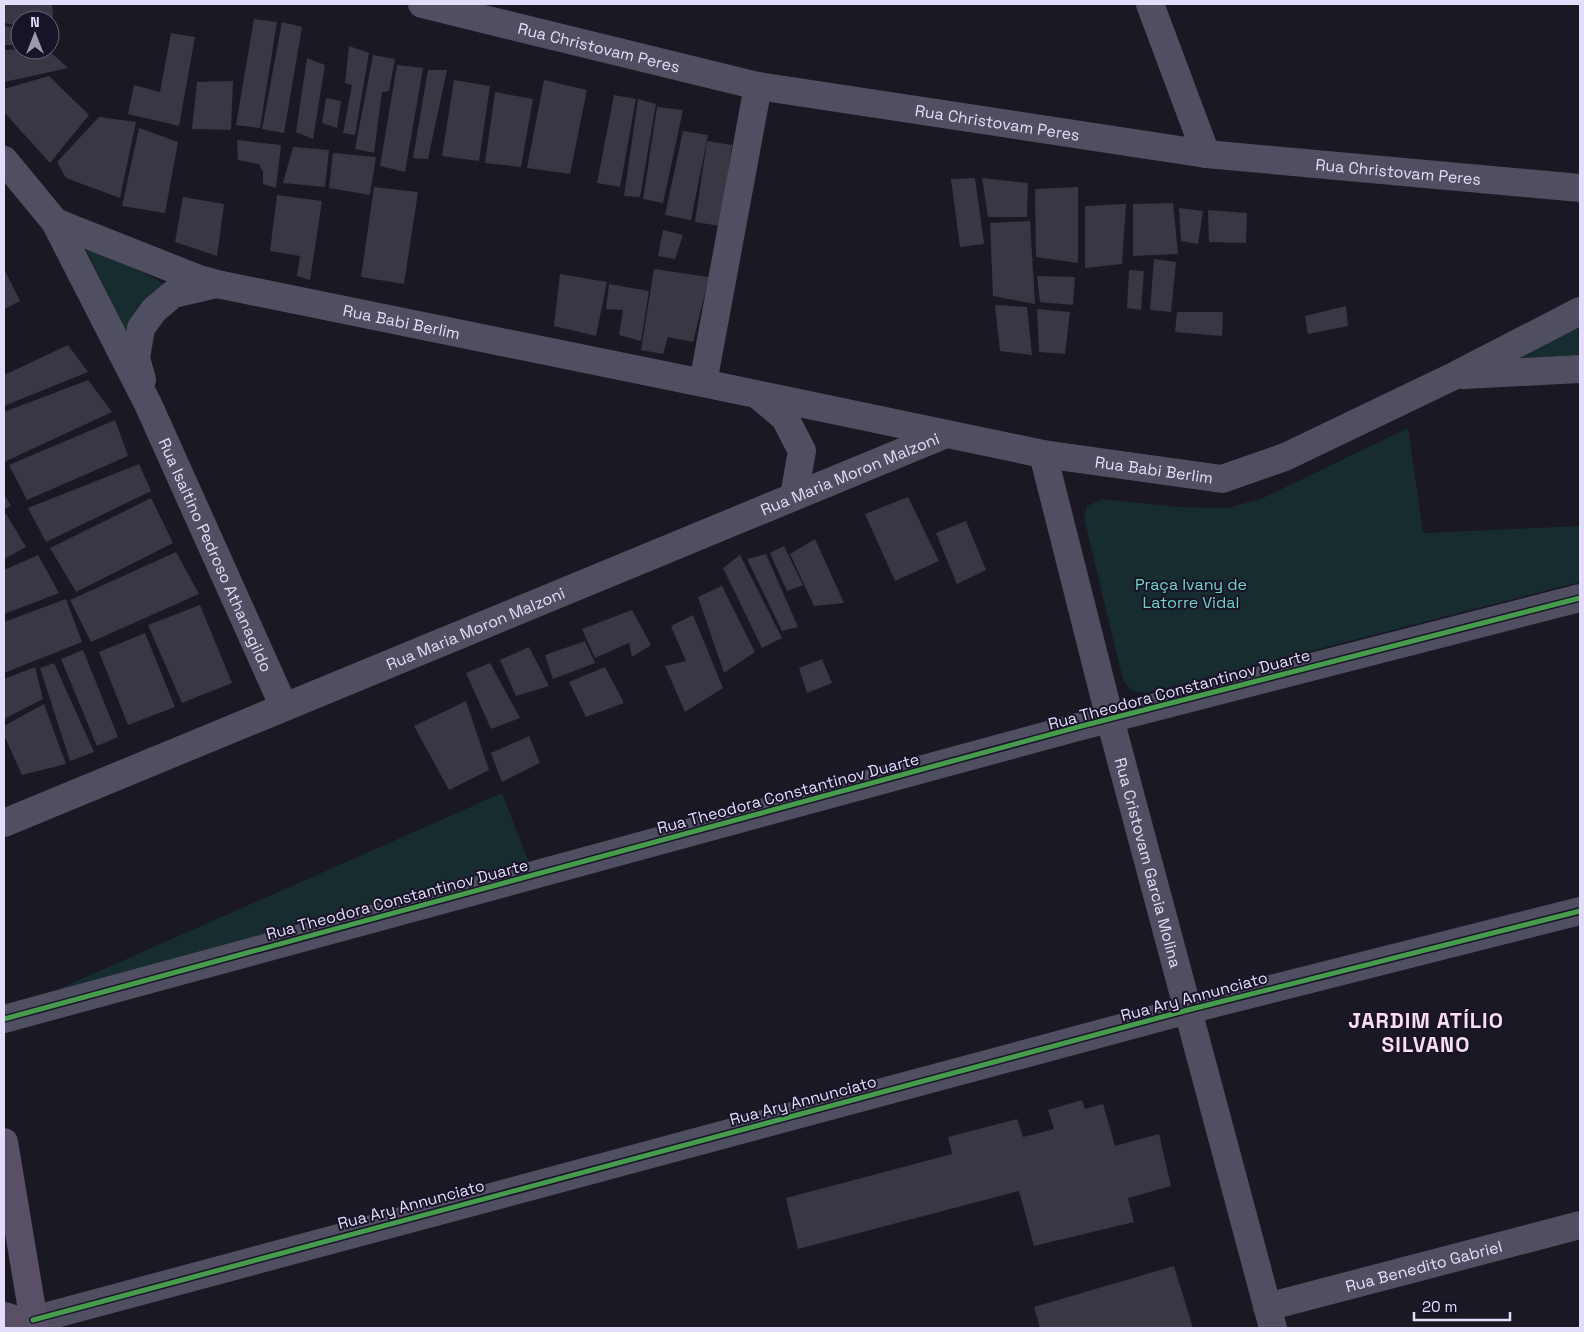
<svg xmlns="http://www.w3.org/2000/svg" width="1584" height="1332" font-family="'Space Grotesk',sans-serif">
<rect width="100%" height="100%" fill="#1a1822"/>
<g fill="#172c2e">
<path d="M83,243L156,279L166,286L126,331Z"/>
<path d="M1580,324V355L1513,359Z"/>
<path d="M1408,428L1423,533L1580,526V582L1147,693L1132,691L1123,680L1084,518L1087,506L1103,499L1178,507L1227,508L1261,499Z"/>
<path d="M502,793L530,865L27,1003Z"/>
</g>
<g fill="#3a3643">
<path d="M4,4H52L54,31L50,30V20H20V26L4,23Z"/>
<path d="M254,19L277,22L260,128L236,125Z"/>
<path d="M282,22L302,27L284,133L262,129Z"/>
<path d="M4,26L20,28V45H4Z"/>
<path d="M171,33L195,37L179,126L128,114L134,85L160,92Z"/>
<path d="M349,46L369,53L355,135L343,133L352,85L345,83Z"/>
<path d="M20,49L48,50L68,68L4,82V50Z"/>
<path d="M373,55L395,59L389,91L382,92L374,153L355,149Z"/>
<path d="M307,58L325,65L313,139L296,132Z"/>
<path d="M397,65L423,68L405,172L380,166Z"/>
<path d="M428,70H447L428,159L413,158Z"/>
<path d="M49,76L89,115L50,163L4,112V89Z"/>
<path d="M454,80L490,86L479,161L442,156Z"/>
<path d="M544,80L587,90L570,174L527,168Z"/>
<path d="M233,81L231,130L192,129L197,82Z"/>
<path d="M495,92L533,99L521,167L485,163Z"/>
<path d="M614,95L636,99L620,187L597,183Z"/>
<path d="M326,98L341,101L337,128L322,123Z"/>
<path d="M638,99L656,104L640,197L624,196Z"/>
<path d="M657,107L683,110L663,203L643,199Z"/>
<path d="M99,117L136,122L120,198L66,178L57,162Z"/>
<path d="M139,128L178,142L165,213L122,206Z"/>
<path d="M683,131L708,135L691,220L665,215Z"/>
<path d="M237,140L281,145L276,188L263,184V172L259,164L238,160Z"/>
<path d="M707,141L732,145L720,226L695,222Z"/>
<path d="M293,147L329,150L325,187L283,183Z"/>
<path d="M333,153L376,157L370,195L329,188Z"/>
<path d="M975,178L984,244L960,247L951,179Z"/>
<path d="M982,178L1028,183L1027,217H988Z"/>
<path d="M374,187L418,192L404,284L361,277Z"/>
<path d="M1078,187V263L1036,257L1035,189Z"/>
<path d="M277,195L322,201L310,280L297,276L300,256L270,251Z"/>
<path d="M183,197L224,204L217,256L175,242Z"/>
<path d="M1173,203L1178,254L1133,256V204Z"/>
<path d="M1126,204L1122,264L1085,268V206Z"/>
<path d="M1179,208L1203,211L1198,244L1181,241Z"/>
<path d="M1208,210L1247,213L1246,243L1209,242Z"/>
<path d="M1030,221L1035,304L993,296L990,223Z"/>
<path d="M663,230L683,235L675,259L658,256Z"/>
<path d="M1154,259L1176,262L1171,312L1150,310Z"/>
<path d="M4,269L20,301L4,309Z"/>
<path d="M654,269L709,277L693,342L668,337L663,354L641,350Z"/>
<path d="M1129,270L1144,271L1141,310L1127,308Z"/>
<path d="M560,274L607,282L596,336L554,326Z"/>
<path d="M1037,276L1075,277L1073,305L1040,302Z"/>
<path d="M609,284L649,291L641,341L619,335L623,310L606,309Z"/>
<path d="M995,305L1027,307L1032,355L1000,351Z"/>
<path d="M1346,306L1348,326L1308,334L1305,316Z"/>
<path d="M1037,309L1070,312L1065,354L1039,352Z"/>
<path d="M1177,312H1223L1222,336L1175,332Z"/>
<path d="M68,345L88,372L4,406V375Z"/>
<path d="M88,380L112,412L4,462V412Z"/>
<path d="M115,420L128,456L27,500L9,465Z"/>
<path d="M139,464L151,491L46,542L28,508Z"/>
<path d="M4,494L11,506L4,509Z"/>
<path d="M908,497L939,561L895,581L865,514Z"/>
<path d="M151,498L173,543L76,592L50,548Z"/>
<path d="M6,514L26,547L4,559V515Z"/>
<path d="M966,521L986,570L957,584L936,533Z"/>
<path d="M815,539L844,603L814,606L790,554Z"/>
<path d="M784,546L803,585L787,591L770,553Z"/>
<path d="M176,552L199,594L91,642L70,600Z"/>
<path d="M766,554L798,627L782,631L747,559Z"/>
<path d="M38,555L59,593L4,614V570Z"/>
<path d="M740,555L782,638L762,648L723,568Z"/>
<path d="M722,586L755,652L724,673L698,597Z"/>
<path d="M66,599L82,642L4,673V622Z"/>
<path d="M200,605L232,683L182,703L148,625Z"/>
<path d="M632,610L651,645L632,657L629,643L595,658L582,629Z"/>
<path d="M693,615L723,688L685,712L665,666L686,661L671,626Z"/>
<path d="M145,633L175,707L128,725L99,652Z"/>
<path d="M585,641L595,663L553,679L545,655Z"/>
<path d="M529,647L549,686L516,696L500,660Z"/>
<path d="M83,650L118,737L97,746L61,659Z"/>
<path d="M822,659L832,683L807,693L799,668Z"/>
<path d="M54,663L94,752L70,761L40,668Z"/>
<path d="M490,663L520,718L491,729L466,673Z"/>
<path d="M35,667L43,699L4,719V679Z"/>
<path d="M605,667L624,703L586,717L569,682Z"/>
<path d="M466,701L489,770L449,790L414,726Z"/>
<path d="M44,704L66,764L22,775L4,735V726Z"/>
<path d="M529,736L540,763L502,782L491,753Z"/>
<path d="M1082,1100L1085,1109L1103,1104L1115,1146L1159,1134L1171,1186L1128,1198L1134,1222L1034,1246L1019,1191L798,1249L786,1198L952,1154L948,1137L1017,1119L1023,1137L1054,1129L1048,1110Z"/>
<path d="M1174,1266L1193,1328H1040L1034,1307Z"/>
</g>
<g fill="none" stroke-linecap="round" stroke-linejoin="round">
<g stroke="#504e61" stroke-width="28">
<path id="s1" d="M422,4L758,86L1206,154L1580,188"/>
<path d="M1150,4L1206,154"/>
<path id="s2" d="M4,160L55,222L148,404L284,707"/>
<path id="s3" d="M55,222L199,279L217,284L703,383L1043,454L1222,479L1285,457L1456,375L1580,311"/>
<path d="M1464,375L1580,369"/>
<path d="M142,380L136,358L141,328L154,310L173,294L216,284"/>
<path d="M703,383L758,86"/>
<path d="M758,395L785,418L802,451L794,496"/>
<path id="s4" d="M1043,454L1110,719L1273,1328"/>
<path id="s5" d="M4,823L946,434"/>
<path d="M4,1019L1074,728L1580,598"/>
<path id="s6" d="M1267,1307L1580,1225"/>
<path d="M33,1320L1188,1010L1580,911"/>
</g>
<g stroke="#594f66" stroke-width="28">
<path d="M4,1142L35,1328"/>
<path d="M4,1316L17,1320H33"/>
</g>
<defs>
<g id="cycleway">
<path d="M4,1019L1074,728L1580,598"/>
<path d="M33,1320L1188,1010L1580,911"/>
</g>
</defs>
<use href="#cycleway" stroke="#181327" stroke-width="8"/>
<use href="#cycleway" stroke="#469c4c" stroke-width="5"/>
</g>
<g text-anchor="middle" stroke-width="4" stroke-linejoin="round" paint-order="stroke">
<g font-size="16" fill="#e3ddfb" stroke="#181327">
<text dy="6" stroke="none"><textPath href="#s1" startOffset="182">Rua Christovam Peres</textPath></text>
<text dy="6" stroke="none"><textPath href="#s1" startOffset="588">Rua Christovam Peres</textPath></text>
<text dy="6" stroke="none"><textPath href="#s1" startOffset="992">Rua Christovam Peres</textPath></text>
<text dy="6" stroke="none"><textPath href="#s3" startOffset="362">Rua Babi Berlim</textPath></text>
<text dy="6" stroke="none"><textPath href="#s3" startOffset="1129">Rua Babi Berlim</textPath></text>
<text dy="6" stroke="none"><textPath href="#s5" startOffset="915">Rua Maria Moron Malzoni</textPath></text>
<text dy="6" stroke="none"><textPath href="#s2" startOffset="450">Rua Isaltino Pedroso Athanagildo</textPath></text>
<text dy="6" stroke="none"><textPath href="#s5" startOffset="510">Rua Maria Moron Malzoni</textPath></text>
<text transform="translate(1179 689) rotate(-15)" y="6">Rua Theodora Constantinov Duarte</text>
<text transform="translate(788 793) rotate(-15)" y="6">Rua Theodora Constantinov Duarte</text>
<text dy="6" stroke="none"><textPath href="#s4" startOffset="422">Rua Cristovam Garcia Molina</textPath></text>
<text transform="translate(397 899) rotate(-15)" y="6">Rua Theodora Constantinov Duarte</text>
<text transform="translate(1194 996) rotate(-15)" y="6">Rua Ary Annunciato</text>
<text transform="translate(803 1100) rotate(-15)" y="6">Rua Ary Annunciato</text>
<text transform="translate(411 1204) rotate(-15)" y="6">Rua Ary Annunciato</text>
<text dy="6" stroke="none"><textPath href="#s6" startOffset="162">Rua Benedito Gabriel</textPath></text>
</g>
<g font-size="16" fill="#71d3c3" stroke="#181327">
<text x="1191" y="590">Praça Ivany de<tspan x="1191" dy="18">Latorre Vidal</tspan></text>
</g>
<g font-size="21" font-weight="bold" letter-spacing="1" fill="#fbdfee" stroke="#181327">
<text x="1426" y="1028">JARDIM ATÍLIO<tspan x="1426" dy="24">SILVANO</tspan></text>
</g>
</g>
<rect width="1584" height="1332" fill="none" stroke="#e3ddfb" stroke-width="10"/>
<g transform="translate(35 35)"><circle r="24" fill="#181327" stroke="#69647c"/>
<path d="M0-4L9 19L0 12L-9 19Z" fill="#9d98af"/>
<text y="-8" font-size="14" font-weight="bold" text-anchor="middle" fill="#e3ddfb">N</text>
</g>
<path d="M1414 1312v8h96v-8" fill="none" stroke="#e3ddfb" stroke-width="2.5"/>
<text x="1422" y="1312" font-size="15" fill="#e3ddfb" stroke="#181327" stroke-width="4" paint-order="stroke">20 m</text>
</svg>
